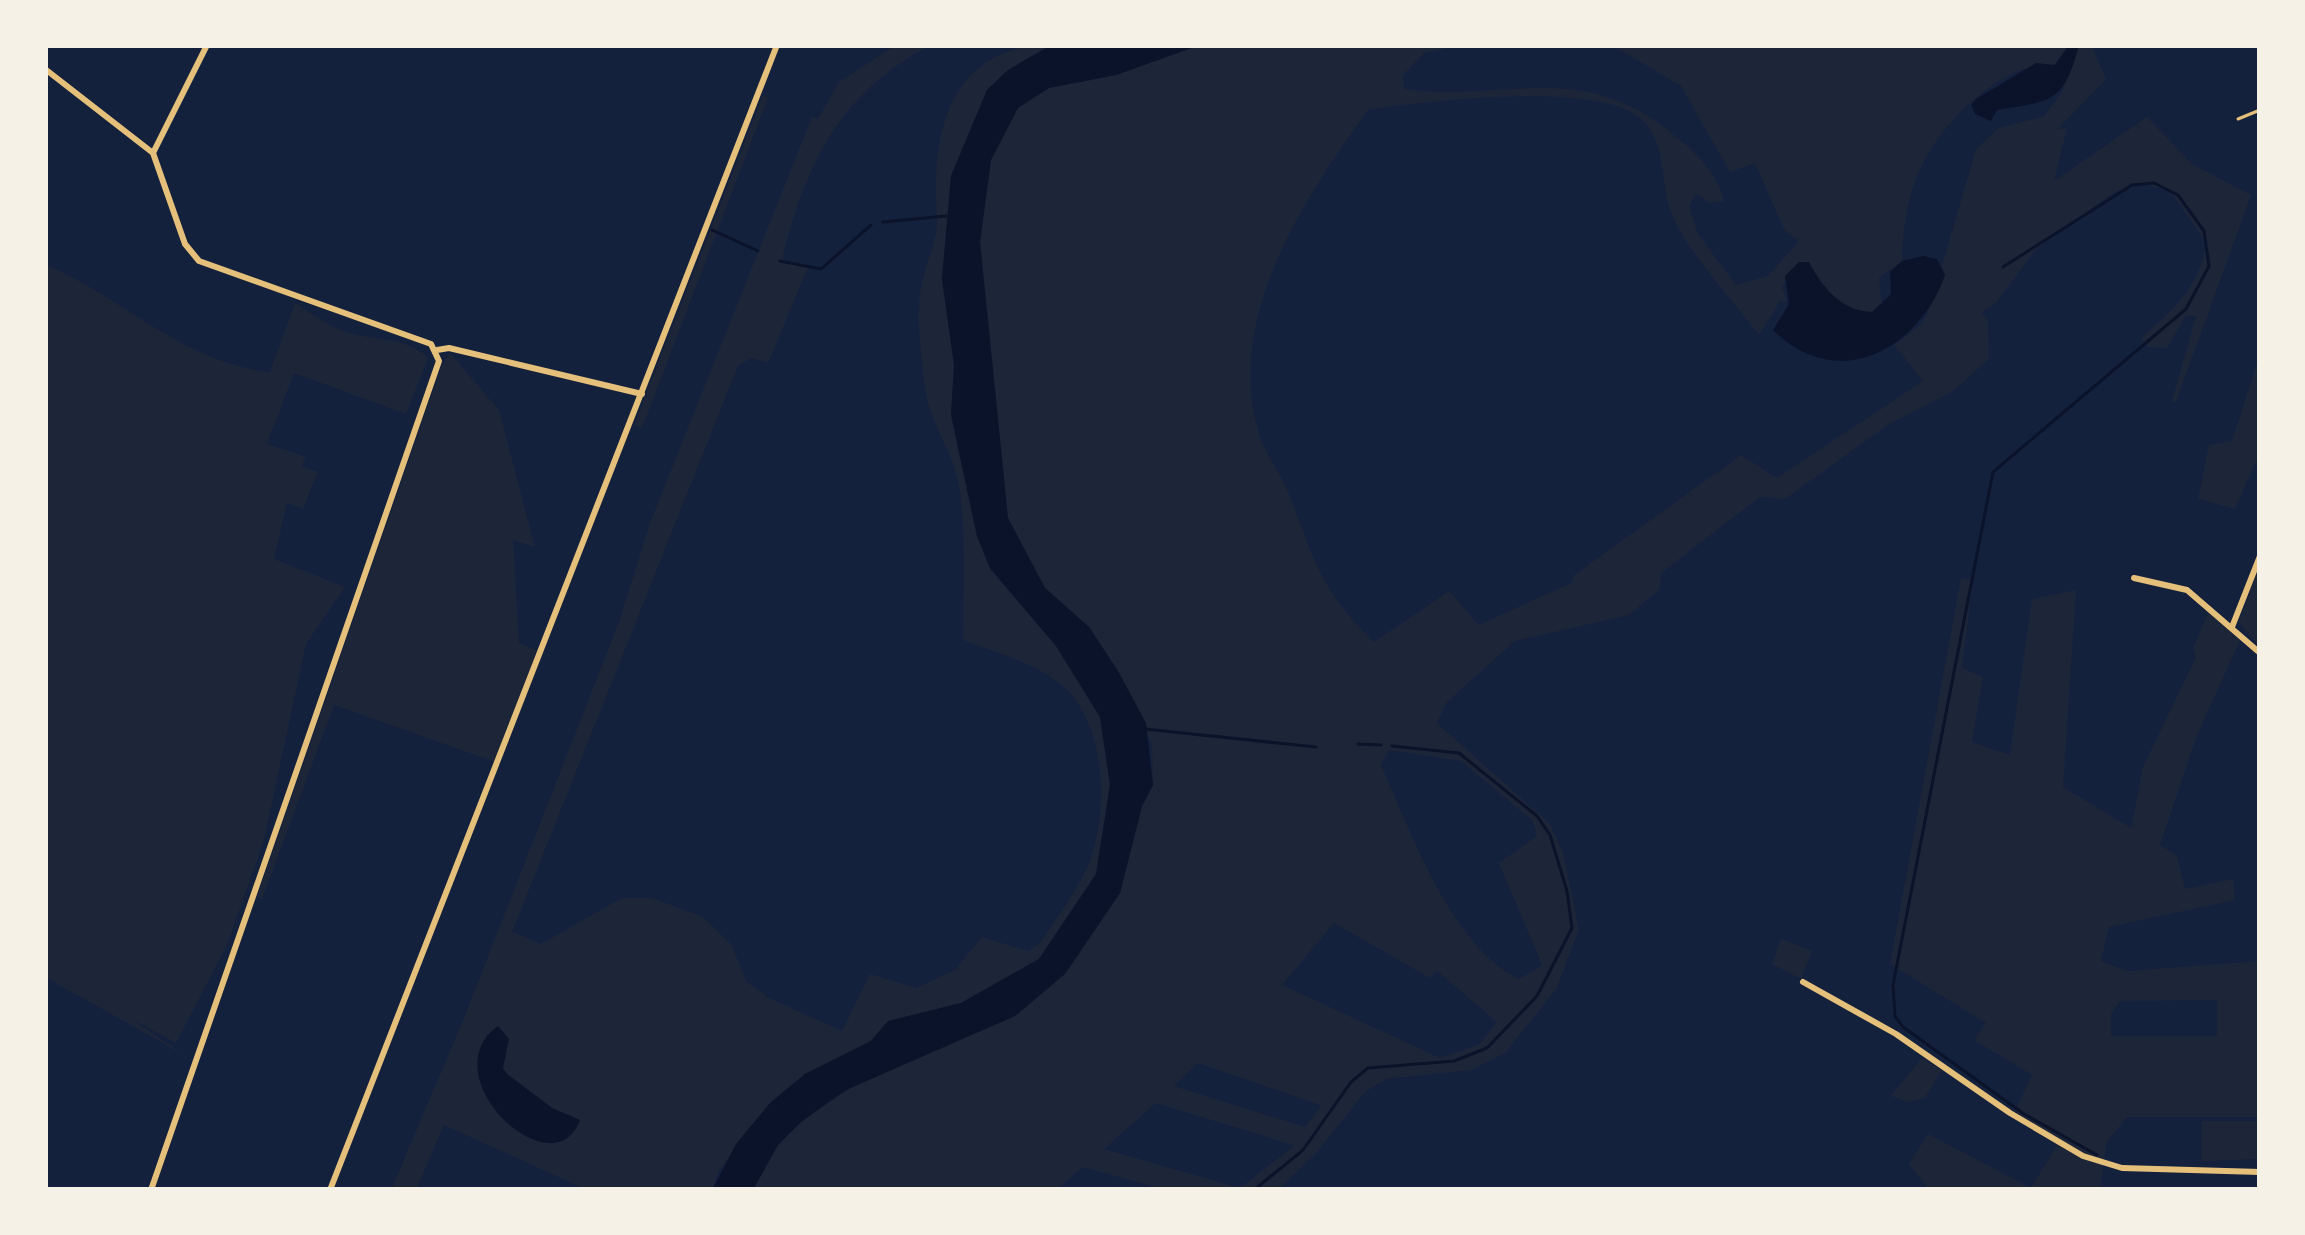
<svg xmlns="http://www.w3.org/2000/svg" width="2305" height="1235" font-family="'Roboto Condensed',sans-serif">
<rect width="100%" height="100%" fill="#14213d"/>
<g fill="#1d2539" fill-rule="evenodd">
<path d="M896,45H930C839,95 807,161 782,259L809,265L768,363L751,358L738,366L512,932L541,944L622,898H652L703,917L731,944L747,982L769,998L842,1031L870,974L916,988L955,970L982,937L1028,951L1040,943C1055,920 1073,897 1085,872C1110,821 1108,727 1064,687C1037,663 996,653 963,640C963,591 966,541 960,492C956,462 943,443 932,415C924,395 922,364 920,343C918,323 918,298 923,279C927,260 939,235 937,216C931,134 949,45 1051,45L1008,70L987,90L951,176L942,279L954,365L951,415L977,536L990,569L1056,646L1100,717L1110,785L1096,874L1039,959L961,1003L888,1021L871,1041L805,1074L770,1103L719,1171L712,1190H587L444,1125L416,1190H391L462,1023L619,622L650,523L812,117L818,119L839,82ZM487,1034L507,1055L502,1068L507,1074L552,1108L579,1120L494,1109L478,1074Z"/>
<path d="M1200,45H1462L1424,53L1403,75L1404,89C1508,103 1580,57 1674,135C1696,153 1717,172 1724,201L1710,203L1696,194L1689,206L1698,234L1736,285L1768,276L1799,241L1785,231L1755,163L1730,172L1681,86L1612,45H2069L2054,65C2005,60 1946,119 1924,161C1909,189 1902,229 1902,261L1879,278L1882,307L1872,312C1841,311 1822,288 1809,262H1799L1782,286L1787,302L1780,301L1759,335C1734,301 1688,253 1672,215C1659,183 1669,146 1641,119C1601,80 1423,101 1368,110C1304,199 1222,320 1260,437C1267,457 1281,474 1289,494C1315,562 1320,589 1374,642L1449,591L1479,625L1573,582V576L1741,455L1777,478L1923,381L1894,345L1922,324L1945,275L1942,266L1976,149L1999,128L2044,116L2061,94L2079,45H2091L2106,79L2058,129L2067,128L2054,181L2147,117L2192,164L2251,195L2176,402L2172,401L2196,316H2186L2167,348L2148,347L2141,338C2173,310 2201,286 2206,242L2170,191L2139,183L2116,191L2036,249L1995,304L1981,313L1988,319L1989,359L1952,392L1889,424L1785,499L1760,497L1661,573L1660,589L1629,615L1515,641L1446,703L1437,723L1549,823L1563,852L1579,929L1557,988L1505,1053L1471,1070L1386,1079L1365,1092L1316,1153L1278,1190H1165L1083,1167L1056,1190H753C785,1094 931,1053 1015,1016L1064,974L1120,893L1142,806L1153,785L1152,745L1118,671L1089,627L1045,588L1008,518L980,242L991,160L1017,108L1049,88L1116,75ZM1389,750L1461,761L1533,821L1537,836L1499,863L1542,965L1519,979C1451,946 1411,832 1381,765ZM1334,923L1430,978L1437,971L1497,1022L1480,1044L1440,1058L1282,985ZM1198,1063L1320,1105L1321,1106L1305,1127L1174,1086ZM1156,1103L1293,1145L1294,1146L1240,1188L1104,1149Z"/>
<path d="M763,95L768,98L642,428L634,425Z"/>
<path d="M45,264C122,297 183,363 270,372L295,303C312,314 327,325 346,332C372,341 407,336 428,358L406,414L294,373L267,444L306,457L301,466L318,472L303,509L287,503L274,559L345,587L306,644L264,840L227,945L176,1043L130,1018L188,1057L45,977Z"/>
<path d="M450,353L499,410L535,547L513,540L519,643L538,651L495,762L334,705L262,899L257,897L442,365Z"/>
<path d="M2260,354V452L2235,509L2198,499L2209,445L2232,441Z"/>
<path d="M2257,570L2260,571V648L2239,622Z"/>
<path d="M1961,578L1973,579L1962,668L1983,677L1972,742L2010,755L2032,599L2076,590L2063,787L2131,828L2143,767L2196,657L2193,648L2209,611L2240,640L2196,738L2160,845L2177,856L2185,889L2233,879L2235,900L2109,927L2101,961L2127,971L2260,961V1117H2127L2106,1143L2100,1190H1929L1909,1164L1928,1134L2031,1188L2057,1145L2015,1111L2032,1075L1974,1040L1986,1023L1890,964ZM2217,1000V1036H2111V1014L2120,1001Z"/>
<path d="M1781,939L1812,951L1801,979L1772,964Z"/>
<path d="M1922,1058L1942,1070L1925,1098L1908,1102L1891,1096Z"/>
<path d="M2202,1121H2260V1159L2201,1161Z"/>
</g>
<g fill="#0b132b">
<path d="M1051,45H1200L1116,75L1049,88L1018,108L991,160L980,242L1008,518L1045,588L1089,627L1118,671L1146,723L1153,785L1142,806L1120,893L1065,974L1015,1016L846,1090L801,1122L778,1145L753,1190H712L736,1144L770,1103L805,1074L871,1041L888,1021L961,1003L1039,959L1096,874L1110,785L1100,717L1056,646L990,568L977,536L951,415L954,365L942,279L951,176L987,90L1008,70Z"/>
<path d="M2069,45H2079C2064,103 2052,101 1997,110L1991,121L1975,114L1971,105L1976,99L2036,63L2055,65Z"/>
<path d="M1923,256L1937,259L1945,275C1919,350 1837,394 1773,330L1789,304L1785,276L1799,262H1809C1822,287 1841,311 1872,312L1891,294L1890,272L1902,261Z"/>
<path d="M498,1026L509,1039L503,1068L507,1074L552,1108L580,1120C553,1193 429,1075 498,1026Z"/>
</g>
<g fill="none" stroke-linecap="round" stroke-linejoin="round">
<g stroke="#0b132b" stroke-width="3">
<path d="M883,222L946,216"/>
<path d="M712,230L758,251"/>
<path d="M780,261L821,269L871,225"/>
<path d="M2003,267L2132,185L2154,183L2178,195L2204,231L2209,266L2186,309L1993,472L1893,985L1895,1016L1903,1027L2024,1114L2097,1155"/>
<path d="M1145,729L1316,747"/>
<path d="M1358,744L1381,745"/>
<path d="M1254,1190L1303,1150L1351,1082L1368,1068L1454,1061L1487,1048L1537,996L1572,928L1567,891L1550,835L1537,816L1459,753L1392,746"/>
</g>
<path stroke="#e5c07b" stroke-width="3" d="M2238,119L2260,110"/>
<g stroke="#e5c07b" stroke-width="6">
<path d="M45,69L153,153"/>
<path d="M437,350L449,348L642,394"/>
<path d="M2134,578L2187,590L2260,653"/>
<path d="M2232,627L2260,556"/>
<path d="M1803,982L1896,1034L2010,1113L2083,1156L2122,1168L2260,1172"/>
<path d="M151,1190L439,361L431,344L199,261L185,244L153,153L207,45"/>
<path d="M330,1190L777,45"/>
</g>
</g>
<rect width="2305" height="1235" fill="none" stroke="#f6f1e7" stroke-width="96"/>
</svg>
